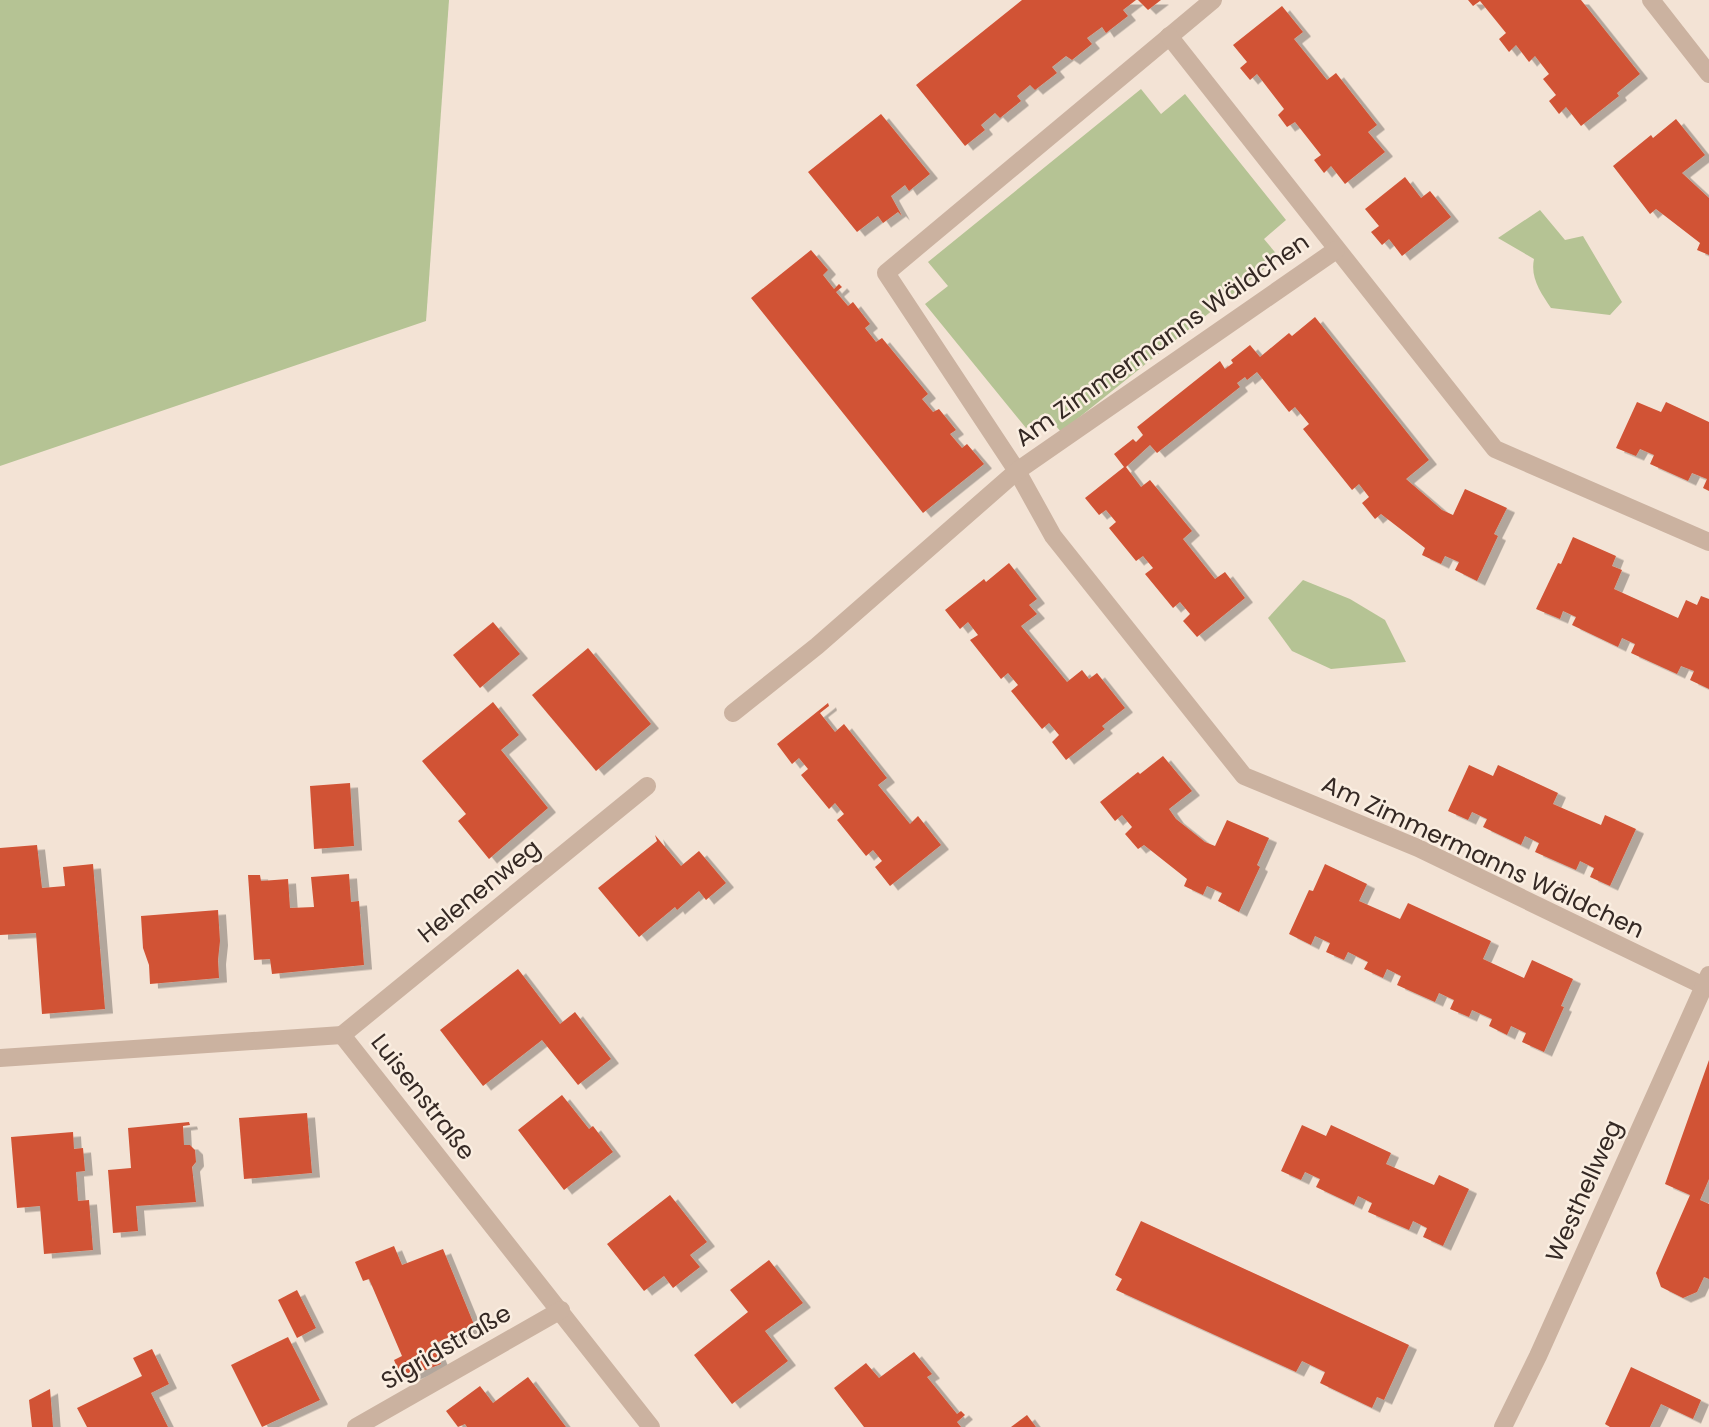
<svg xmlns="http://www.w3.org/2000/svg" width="1709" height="1427" font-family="Poppins,sans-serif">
<defs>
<filter id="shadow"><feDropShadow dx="8" dy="4.5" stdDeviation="0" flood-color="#0004"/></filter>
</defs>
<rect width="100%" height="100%" fill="#f3e3d5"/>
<g fill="#b5c394">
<path d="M0,0H449L426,321L0,466Z"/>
<path d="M1141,89L1161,114L1185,94L1286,220L1264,239L1279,257L1061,432L1045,413L1026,428L925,304L948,286L928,262Z"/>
<path d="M1540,210L1565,240L1583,236L1622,302L1610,315L1551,308C1541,293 1530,278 1534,259L1498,238Z"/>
<path d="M1303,580L1350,599L1385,620L1406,662L1331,669L1292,651L1268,618Z"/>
</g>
<g fill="#d15335" filter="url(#shadow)">
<path d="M1022,0H1136L1123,10L1128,16L1106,33L1102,27L1087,38L1092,44L1072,60L1066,56L1052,67L1057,73L1035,90L1030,85L1017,96L1021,101L1000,118L995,113L981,125L985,130L965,146L916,85Z"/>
<path d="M1138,0H1161L1148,10Z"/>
<path d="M1468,0H1581L1640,74L1617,93L1619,96L1581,126L1566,107L1559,114L1549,101L1556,95L1543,79L1549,74L1535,56L1529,62L1516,45L1509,52L1499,39L1506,33L1480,1L1473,6Z"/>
<path d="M1282,6L1303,32L1294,39L1327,80L1336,73L1377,125L1368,132L1385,152L1345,184L1331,166L1324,173L1314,160L1321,155L1295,122L1287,127L1278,115L1284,109L1257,74L1250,80L1240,68L1247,62L1233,45Z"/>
<path d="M881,114L930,174L909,191L905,185L891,196L902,216L898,212L883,223L878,216L857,232L808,172Z"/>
<path d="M1676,119L1705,155L1682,173L1709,198V255L1697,250L1700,243L1656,209L1650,214L1613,166L1651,135L1653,138Z"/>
<path d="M1405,177L1421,198L1430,191L1451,217L1402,256L1389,239L1382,245L1371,232L1379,226L1365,209Z"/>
<path d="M811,250L828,270L823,275L834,289L839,284L842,287L836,292L848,306L853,302L870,324L865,328L876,342L882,338L928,394L922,399L933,412L939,409L956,430L950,434L962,448L967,444L984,464L923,513L751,298Z"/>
<path d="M1315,317L1429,460L1406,479L1442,510L1453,515L1465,489L1507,508L1494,534L1498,536L1477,581L1455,570L1459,562L1445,556L1441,564L1422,555L1425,548L1381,514L1375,519L1362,503L1369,497L1359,484L1352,490L1303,429L1309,424L1295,407L1289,412L1257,372L1247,380L1245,377L1237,383L1240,387L1157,453L1150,445L1126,467L1141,487L1150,480L1192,531L1183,539L1215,579L1225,572L1245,598L1197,637L1183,621L1190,614L1180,602L1173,608L1145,574L1153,568L1143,556L1136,561L1109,528L1116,522L1106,510L1099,515L1085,498L1124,467L1114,454L1133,439L1136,442L1143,435L1137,427L1220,361L1225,369L1233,363L1231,360L1250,345L1260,357L1289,333L1292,336Z"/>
<path d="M1637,402L1661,412L1666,402L1709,422V491L1703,488L1707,479L1692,473L1688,481L1650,464L1654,455L1640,449L1636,456L1616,448Z"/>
<path d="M1573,537L1616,556L1612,566L1622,570L1614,589L1678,618L1686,600L1697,605L1701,596L1709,599V689L1690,680L1694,671L1681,666L1677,674L1631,653L1635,644L1622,638L1618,647L1572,625L1576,617L1563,611L1560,619L1536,609L1558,563L1561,564Z"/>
<path d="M1009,563L1037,599L1029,605L1037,614L1021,626L1067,682L1082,670L1089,679L1097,673L1125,708L1102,726L1105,729L1066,760L1052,742L1059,735L1049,723L1042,729L1011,691L1018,685L1008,673L1001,679L970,640L978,635L968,622L960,629L945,610L984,579L986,582Z"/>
<path d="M493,622L520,654L480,688L453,655Z"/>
<path d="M588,648L651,724L596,771L532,695Z"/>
<path d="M493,702L519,735L501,750L548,808L489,859L458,821L466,814L422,761Z"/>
<path d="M828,703L829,706L820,713L835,732L844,724L887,778L878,785L910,824L918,816L941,845L890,886L875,867L882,861L873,850L866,856L837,820L844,814L835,803L829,809L801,775L808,769L799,758L792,764L777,744Z"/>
<path d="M1163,756L1192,791L1169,809L1176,819L1205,842L1215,846L1227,820L1269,838L1257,865L1260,867L1239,912L1218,901L1222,893L1207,886L1203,895L1184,886L1187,879L1144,845L1138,849L1125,834L1132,827L1122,815L1115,821L1100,802L1138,772L1140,774Z"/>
<path d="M1469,765L1493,776L1498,765L1558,793L1553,804L1601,825L1605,815L1636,829L1610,886L1590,877L1594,868L1580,861L1576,870L1535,852L1539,843L1525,836L1521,845L1483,827L1487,819L1472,812L1468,820L1448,811Z"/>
<path d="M350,783L354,846L314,849L310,786Z"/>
<path d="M655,835L681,866L699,851L726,883L706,900L699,891L677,910L675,907L639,937L598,888L657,841Z"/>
<path d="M37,845L42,888L65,886L63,867L93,864L105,1009L42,1014L36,933L0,935V848Z"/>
<path d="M1325,864L1367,884L1359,901L1400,919L1408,903L1491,941L1483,959L1524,978L1532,960L1573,979L1561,1006L1564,1007L1544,1052L1522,1042L1526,1033L1511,1026L1507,1035L1489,1026L1492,1019L1472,1010L1469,1017L1450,1009L1454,1000L1439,993L1435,1002L1397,985L1401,976L1387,969L1383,978L1364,969L1368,962L1348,952L1344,960L1326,952L1330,943L1315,936L1311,945L1289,934L1309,890L1313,891Z"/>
<path d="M349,874L351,902L359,901L364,965L272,974L270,959L254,960L248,875H260L261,881L288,879L290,908L314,907L311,877Z"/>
<path d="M218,910L220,941L218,960L219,978L150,984L149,965L143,948L141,916Z"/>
<path d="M518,969L560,1024L575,1012L611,1059L578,1085L542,1040L483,1086L440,1030Z"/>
<path d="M1709,1060V1179L1700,1200L1709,1204V1279L1704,1277L1697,1292L1683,1298L1661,1287L1656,1273L1690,1195L1665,1184Z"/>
<path d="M562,1095L589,1129L593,1126L613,1152L564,1190L518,1130Z"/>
<path d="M307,1113L312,1173L244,1179L239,1118Z"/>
<path d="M189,1122L190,1125L183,1126L184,1145H190L195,1150L196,1162L192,1167L196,1202L136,1206L138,1231L113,1233L108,1170L131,1168L128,1128Z"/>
<path d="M1302,1125L1326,1136L1331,1125L1391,1153L1386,1164L1434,1185L1439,1175L1469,1189L1443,1246L1423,1237L1427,1228L1413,1221L1409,1230L1368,1212L1372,1203L1358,1196L1354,1205L1316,1187L1320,1179L1305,1172L1301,1180L1281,1171Z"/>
<path d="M73,1132L74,1149L83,1148L85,1171L76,1172L78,1201L89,1200L93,1250L44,1254L40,1206L17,1208L11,1137Z"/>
<path d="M670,1195L707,1242L690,1255L700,1267L673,1288L664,1276L644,1291L607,1244Z"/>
<path d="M1141,1221L1409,1345L1384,1400L1377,1397L1372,1408L1320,1383L1325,1372L1302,1361L1296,1372L1116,1290L1122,1279L1115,1275Z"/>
<path d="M394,1246L402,1265L443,1249L475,1327L433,1344L441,1364L402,1379L394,1360L402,1356L369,1279L363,1281L355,1262Z"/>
<path d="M769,1260L803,1303L765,1331L788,1361L732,1404L694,1355L748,1312L730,1290Z"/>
<path d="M297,1290L316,1328L297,1338L278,1300Z"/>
<path d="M288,1337L320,1400L262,1427L231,1365Z"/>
<path d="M152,1349L169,1384L151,1393L168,1427H87L77,1408L142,1376L133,1358Z"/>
<path d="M914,1352L932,1374L927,1377L957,1414L961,1411L965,1415L957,1422L961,1427H864L834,1388L866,1363L879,1378Z"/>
<path d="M1631,1367L1701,1400L1693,1419L1661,1404L1650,1427H1610L1605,1424Z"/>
<path d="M528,1377L566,1427H467L465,1424L458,1427L446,1411L480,1386L493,1403Z"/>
<path d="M50,1389L53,1427H32L29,1400Z"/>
<path d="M1027,1415L1036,1427H1011Z"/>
</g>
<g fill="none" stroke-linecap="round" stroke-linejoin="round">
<g stroke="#cbb2a0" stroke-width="18">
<path d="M1213,0L886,273L1017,471L1053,536L1244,776L1418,848L1704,986"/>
<path d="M1651,0L1709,74"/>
<path d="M1169,36L1495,449L1709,542"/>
<path d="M733,713L817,646L1017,471L1336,250"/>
<path d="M342,1035L651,1427"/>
<path d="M342,1035L647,786"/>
<path d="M0,1058L342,1035"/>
<path d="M356,1427L561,1310"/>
<path d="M1503,1427L1538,1356L1709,975"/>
</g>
</g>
<g text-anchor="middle" stroke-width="5" stroke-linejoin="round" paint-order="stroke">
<g font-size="24" fill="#352924" stroke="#faeee1">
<text transform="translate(1162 340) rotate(-35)" y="8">Am Zimmermanns Wäldchen</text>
<text transform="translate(1483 857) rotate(25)" y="8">Am Zimmermanns Wäldchen</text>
<text transform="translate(479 891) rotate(-39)" y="8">Helenenweg</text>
<text transform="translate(423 1097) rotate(52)" y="8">Luisenstraße</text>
<text transform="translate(1584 1191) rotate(-66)" y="8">Westhellweg</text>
<text transform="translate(446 1347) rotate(-30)" y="8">Sigridstraße</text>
</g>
</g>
</svg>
